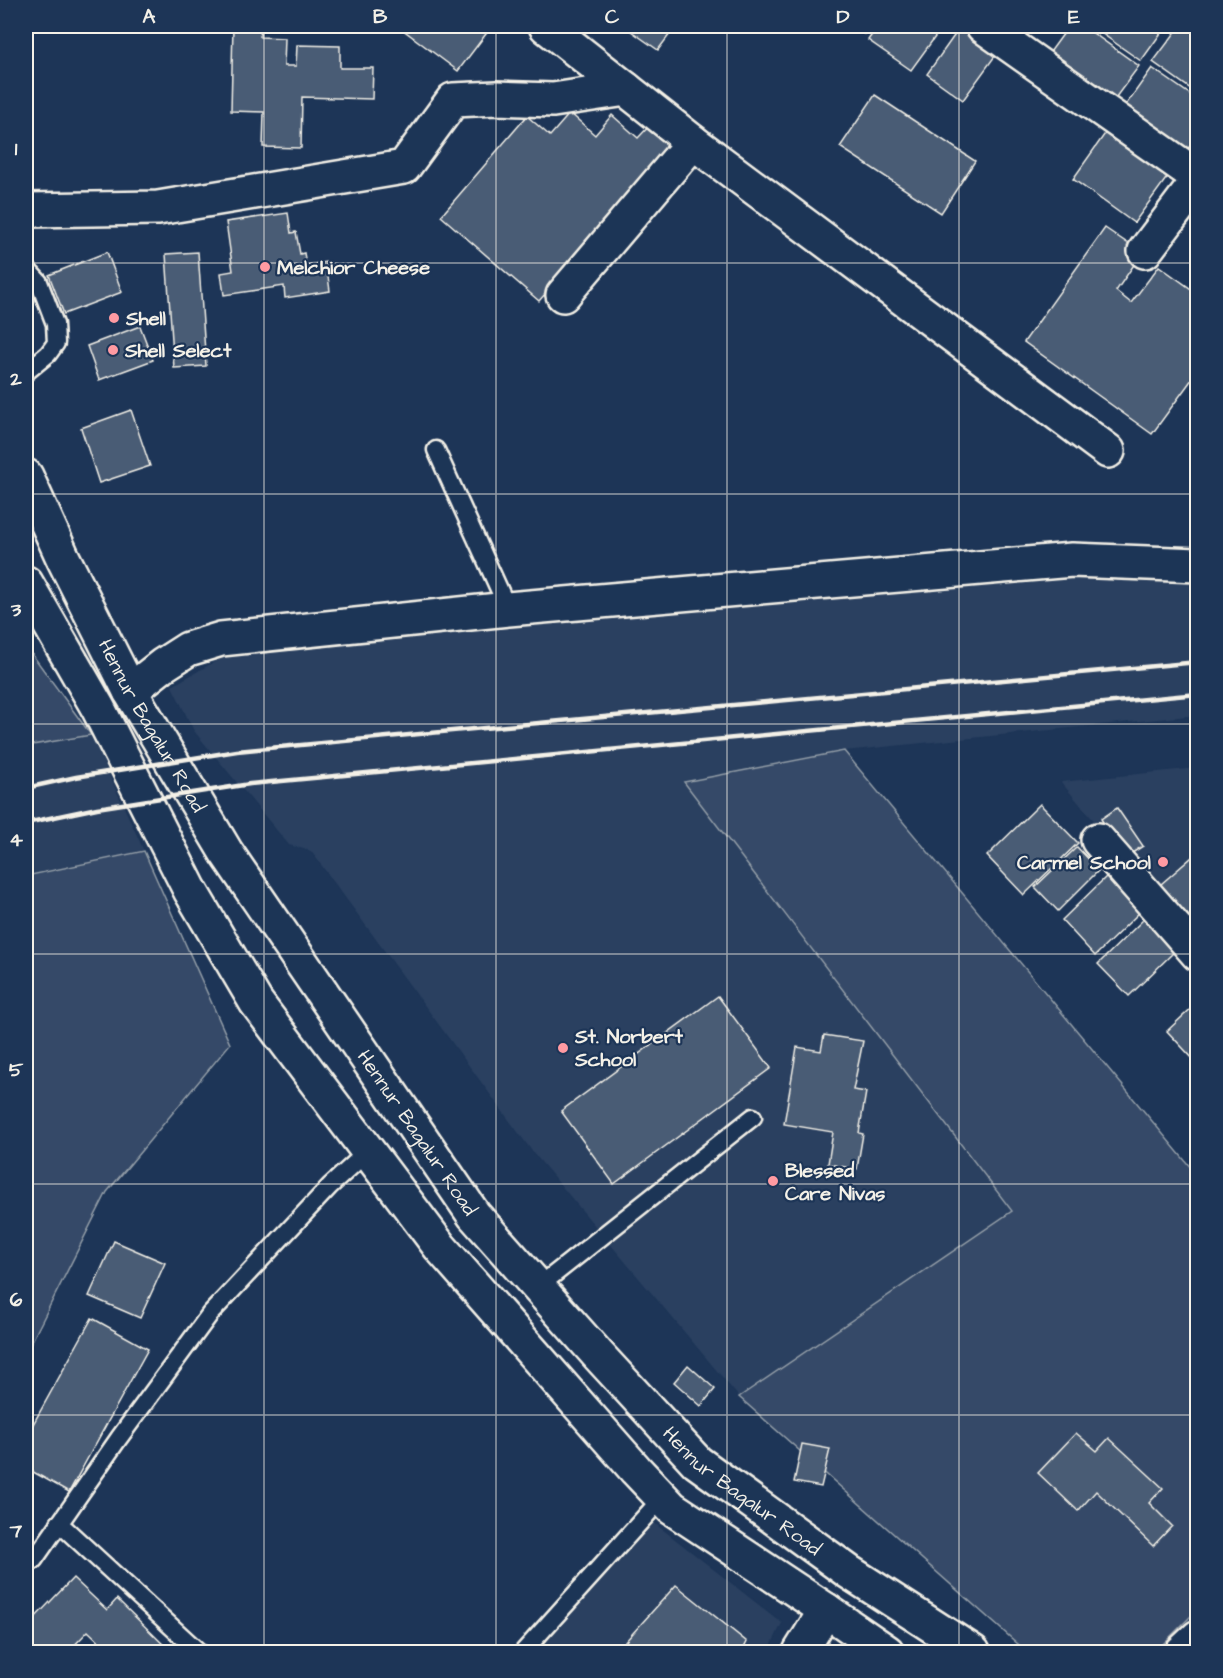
<svg xmlns="http://www.w3.org/2000/svg" width="1223" height="1678" font-family="'Architects Daughter',sans-serif">
<rect width="100%" height="100%" fill="#1d3557"/>
<filter id="ink" filterUnits="userSpaceOnUse"><feTurbulence type="fractalNoise" baseFrequency=".0167" numOctaves="2"/><feDisplacementMap in="SourceGraphic" scale="12" xChannelSelector="R" yChannelSelector="G"/><feConvolveMatrix kernelMatrix="1 2 1 2 8 2 1 2 1" color-interpolation-filters="sRGB"/></filter>
<g filter="url(#ink)">
<g fill="#2a4060">
<path d="M1197,573V715L844,751L684,782L1012,1211L739,1397L532,1151L311,851L289,845L194,731L172,686L239,648L590,621L1093,577Z"/>
<path d="M91,735L144,851L26,876V746Z"/>
<path d="M1197,768V941L1061,782Z"/>
<path d="M639,1511L782,1623L768,1652H513Z"/>
</g>
<g fill="#354a67" stroke="#949ea8" stroke-width="1.5">
<path d="M26,646L91,735L26,746Z"/>
<path d="M844,751L1197,1175V1610L1155,1652H1027L739,1397L1012,1211L684,782Z"/>
<path d="M144,851L230,1044L107,1192L26,1353V876Z"/>
</g>
<g fill="#485b74" stroke="#f4f1e8" stroke-width="1.5">
<path d="M233,26H261L260,37L285,38L284,66H296L297,45L340,46V68H373L372,99L302,97L301,148L263,147L264,112L231,111Z"/>
<path d="M398,26H492L458,71Z"/>
<path d="M624,26H676L658,50Z"/>
<path d="M852,26H871L864,34Z"/>
<path d="M878,26H943L911,70L868,40Z"/>
<path d="M961,26H976L1003,45L963,100L927,74Z"/>
<path d="M1069,26H1083L1139,66L1107,109L1042,63Z"/>
<path d="M1091,26H1166L1141,61Z"/>
<path d="M1180,26H1193L1198,29V94L1153,62Z"/>
<path d="M1152,68L1198,100V135L1182,157L1120,113Z"/>
<path d="M875,95L975,161L941,213L840,147Z"/>
<path d="M570,113L595,135L612,115L638,138L653,122L676,142L539,301L441,216L527,116L550,136Z"/>
<path d="M1109,128L1171,172L1134,223L1073,179Z"/>
<path d="M288,213L291,233L296,232L300,254L304,253L306,265L326,262L330,291L285,298L284,286L224,295L221,273L233,271L226,222Z"/>
<path d="M1105,228L1142,253L1116,291L1131,303L1159,266L1198,294V371L1152,434L1024,342Z"/>
<path d="M107,252L122,292L64,314L49,275Z"/>
<path d="M198,252L206,366L174,368L166,254Z"/>
<path d="M140,326L153,360L99,380L87,346Z"/>
<path d="M131,410L150,466L99,483L81,428Z"/>
<path d="M1040,804L1078,843L1024,895L987,856Z"/>
<path d="M1117,808L1143,846L1126,857L1101,819Z"/>
<path d="M1077,847L1099,870L1058,911L1035,887Z"/>
<path d="M1198,852V941L1153,891Z"/>
<path d="M1108,875L1142,910L1095,956L1062,920Z"/>
<path d="M1144,919L1175,951L1129,996L1098,964Z"/>
<path d="M718,996L771,1068L614,1184L561,1111Z"/>
<path d="M1198,1002V1061L1196,1062L1167,1031Z"/>
<path d="M824,1035L863,1041L853,1090L866,1092L859,1133L863,1134L857,1169L828,1164L833,1132L784,1124L797,1047L821,1051Z"/>
<path d="M114,1241L165,1263L140,1318L89,1296Z"/>
<path d="M92,1318L148,1349L69,1492L26,1468V1437Z"/>
<path d="M688,1365L715,1389L701,1406L674,1382Z"/>
<path d="M1076,1433L1097,1451L1109,1438L1163,1488L1149,1503L1172,1526L1153,1546L1096,1491L1078,1511L1038,1473Z"/>
<path d="M802,1444L830,1449L821,1487L794,1482Z"/>
<path d="M73,1578L107,1610L117,1599L171,1652H110L88,1631L68,1652H26V1627Z"/>
<path d="M676,1585L747,1642L742,1652H616Z"/>
</g>
<g fill="none" stroke-linecap="round" stroke-linejoin="round">
<defs>
<g id="service">
<path d="M26,268L39,282L55,324L56,343L48,354L26,372"/>
<path d="M436,450L508,609"/>
<path d="M538,1287L753,1117"/>
<path d="M59,1523L199,1652"/>
<path d="M34,1560L119,1438L210,1314L330,1186L368,1151"/>
<path d="M523,1652L662,1498"/>
</g>
<g id="minor">
<path d="M546,26L693,142L1108,451"/>
<path d="M983,26L1198,177"/>
<path d="M26,210L158,208L404,167L453,100L497,98L553,100L626,89"/>
<path d="M1145,251L1198,181"/>
<path d="M563,295L693,142"/>
<path d="M130,691L163,665L188,649L221,639L508,609L1072,560L1198,565"/>
<path d="M1098,840L1198,954"/>
<path d="M800,1652L826,1610"/>
<path d="M1182,1652L1198,1637"/>
</g>
<g id="primary">
<path id="s1" d="M26,476L63,558L130,691L226,852L474,1215L599,1356L697,1462L849,1572L973,1652"/>
<path d="M26,583L98,708L190,890L256,1002L440,1247L636,1470L672,1508L826,1610L887,1652"/>
</g>
</defs>
<use href="#service" stroke="#f4f1e8" stroke-width="21"/>
<use href="#minor" stroke="#f4f1e8" stroke-width="38"/>
<use href="#primary" stroke="#f4f1e8" stroke-width="38"/>
<use href="#service" stroke="#1d3557" stroke-width="16"/>
<use href="#minor" stroke="#1d3557" stroke-width="33"/>
<use href="#primary" stroke="#1d3557" stroke-width="33"/>
<g stroke="#f4f1e8" stroke-width="4.5">
<path d="M26,788L76,777L237,751L1198,662"/>
<path d="M26,823L97,808L250,784L1198,694"/>
</g>
</g>
</g>
<path fill="none" stroke="#f4f1e8" stroke-width="1.5" stroke-opacity="0.55" d="M264,26V1652M496,26V1652M727,26V1652M959,26V1652M26,263H1198M26,494H1198M26,724H1198M26,954H1198M26,1184H1198M26,1415H1198"/>
<g fill="#ff9aa2" stroke="#1d3557" stroke-width="2">
<circle cx="265" cy="267" r="6"/>
<circle cx="114" cy="318" r="6"/>
<circle cx="113" cy="350" r="6"/>
<circle cx="1163" cy="862" r="6"/>
<circle cx="563" cy="1048" r="6"/>
<circle cx="773" cy="1181" r="6"/>
</g>
<g text-anchor="middle" stroke-width="4.5" stroke-linejoin="round" paint-order="stroke">
<g font-size="20" font-weight="bold" fill="#f4f1e8" stroke="#1d3557" text-anchor="start">
<text x="277" y="274">Melchior Cheese</text>
<text x="126" y="325">Shell</text>
<text x="125" y="357">Shell Select</text>
<text x="1151" y="869" text-anchor="end">Carmel School</text>
<text x="575" y="1043">St. Norbert<tspan x="575" dy="23">School</tspan></text>
<text x="785" y="1177">Blessed<tspan x="785" dy="23">Care Nivas</tspan></text>
</g>
<g font-size="20" fill="#f4f1e8" stroke="#1d3557">
<text dy="7" stroke="none"><textPath href="#s1" startOffset="280">Hennur Bagalur Road</textPath></text>
<text dy="7" stroke="none"><textPath href="#s1" startOffset="766">Hennur Bagalur Road</textPath></text>
<text dy="7" stroke="none"><textPath href="#s1" startOffset="1252">Hennur Bagalur Road</textPath></text>
</g>
</g>
<rect width="1223" height="1678" fill="none" stroke="#1d3557" stroke-width="66"/>
<rect x="33" y="33" width="1157" height="1612" fill="none" stroke="#f4f1e8" stroke-width="2"/>
<g font-size="20" text-anchor="middle" font-weight="bold" fill="#f4f1e8">
<text x="149" y="23">A</text>
<text x="380" y="23">B</text>
<text x="612" y="23">C</text>
<text x="843" y="23">D</text>
<text x="1074" y="23">E</text>
<text x="16" y="155">1</text>
<text x="16" y="385">2</text>
<text x="16" y="616">3</text>
<text x="16" y="846">4</text>
<text x="16" y="1076">5</text>
<text x="16" y="1306">6</text>
<text x="16" y="1537">7</text>
</g>
</svg>
